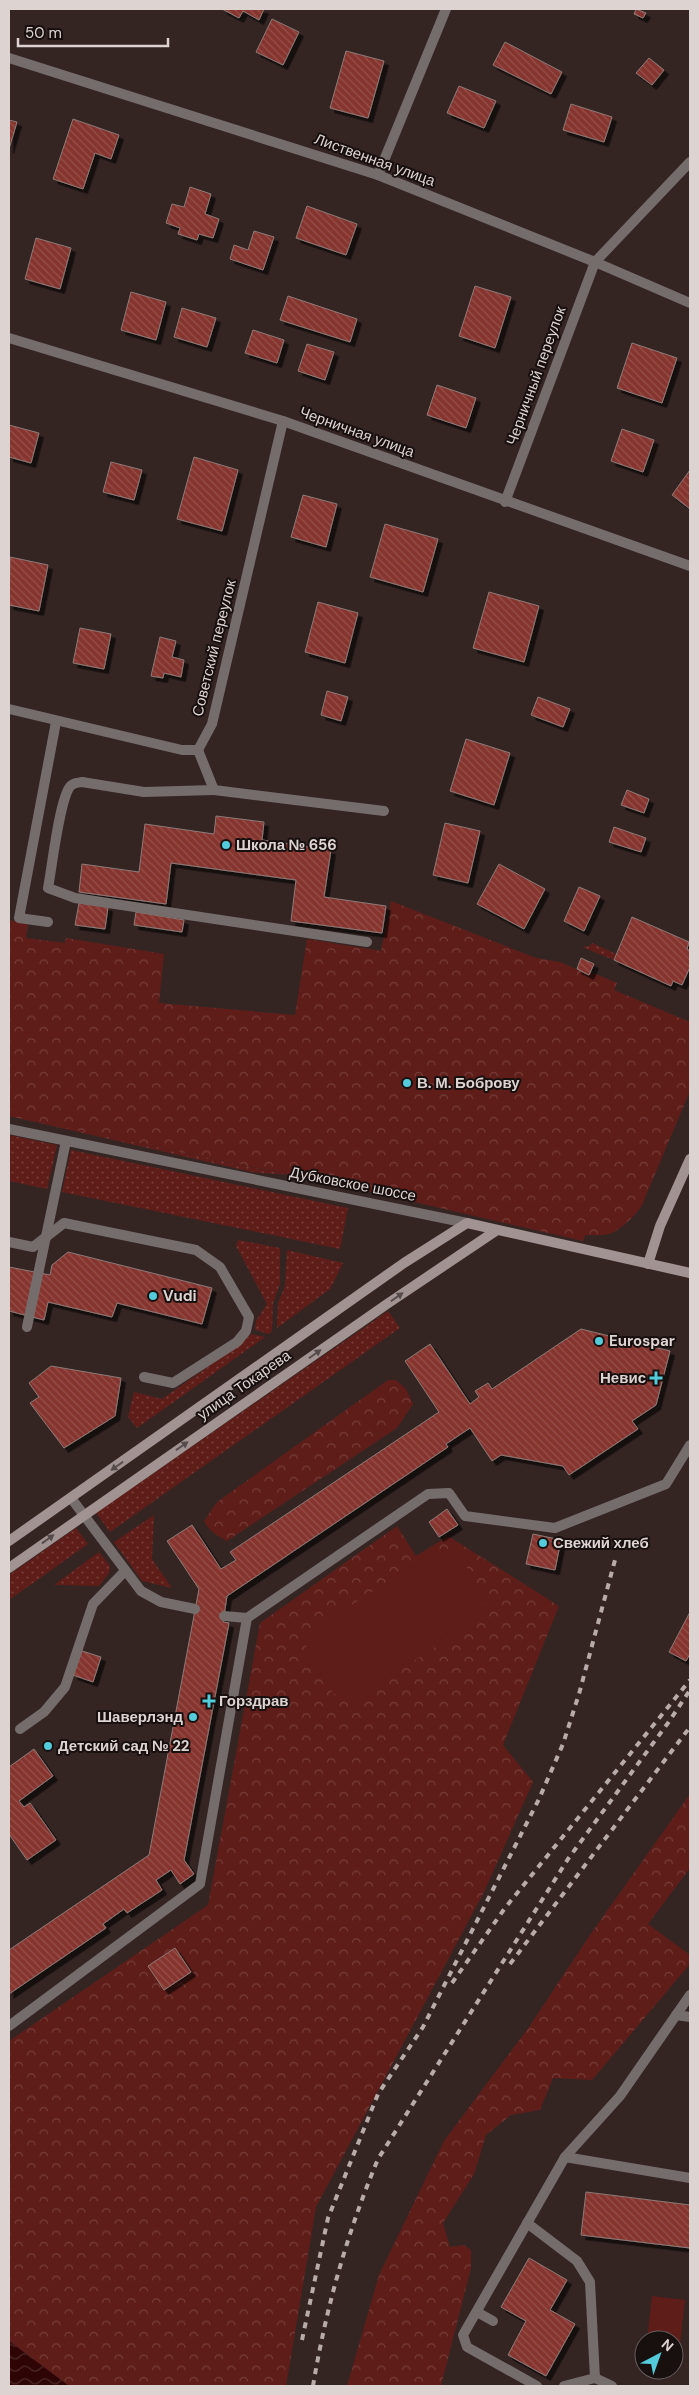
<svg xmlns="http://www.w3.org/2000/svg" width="699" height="2395" font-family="'DM Sans',sans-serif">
<defs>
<pattern id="grass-dots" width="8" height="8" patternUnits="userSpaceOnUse" patternTransform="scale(1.25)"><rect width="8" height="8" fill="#5f1d19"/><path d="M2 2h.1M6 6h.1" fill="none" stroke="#763d39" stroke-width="1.8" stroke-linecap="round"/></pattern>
<pattern id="forest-crowns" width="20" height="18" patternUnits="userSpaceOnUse" patternTransform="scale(1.25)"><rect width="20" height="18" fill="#5f1d19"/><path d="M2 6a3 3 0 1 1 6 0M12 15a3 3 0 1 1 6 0" fill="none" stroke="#763d39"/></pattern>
<pattern id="water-waves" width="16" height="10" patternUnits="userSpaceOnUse" patternTransform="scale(1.25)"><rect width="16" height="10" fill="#2e0504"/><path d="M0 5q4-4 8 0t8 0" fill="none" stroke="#4c2928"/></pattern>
<pattern id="building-back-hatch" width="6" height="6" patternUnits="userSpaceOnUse" patternTransform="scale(1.25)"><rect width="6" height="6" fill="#85342e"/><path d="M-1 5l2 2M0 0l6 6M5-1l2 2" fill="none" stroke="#96504b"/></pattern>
<filter id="shadow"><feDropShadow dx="4.5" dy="4.5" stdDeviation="0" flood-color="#0009"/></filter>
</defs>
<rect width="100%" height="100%" fill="#342523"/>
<g fill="url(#grass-dots)">
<path d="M592,943L616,954L614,960L582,947L590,946Z"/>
<path d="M9,1103L91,1133L289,1175L352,1179V1188L289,1175L252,1172L9,1116Z"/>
<path d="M9,1135L57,1145L47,1189L9,1181Z"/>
<path d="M71,1150L348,1208L340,1249L62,1192Z"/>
<path d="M238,1240L280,1248V1284L273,1303L272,1331L269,1334L255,1330L256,1321L267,1304L236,1246Z"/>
<path d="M287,1250L343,1263L330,1289L277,1328L278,1303L285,1286Z"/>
<path d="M388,1311L400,1328L110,1532L96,1513Z"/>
<path d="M251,1334L265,1337L137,1428L128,1417L134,1392L162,1399L242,1343Z"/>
<path d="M154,1515L152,1559L172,1588L142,1581L114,1542Z"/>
<path d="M76,1528L88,1544L9,1600V1575Z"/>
<path d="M99,1552L110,1566L109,1573L99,1586L54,1585Z"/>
</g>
<g fill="url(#forest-crowns)">
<path d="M391,901L536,958L560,962L589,975L591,972L617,983L614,990L690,1022V1091L642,1205C636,1215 621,1230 609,1234C602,1236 593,1235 585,1235L583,1241L362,1190L9,1116V920L28,923L26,938L65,943L66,938L164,954L159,1003L295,1015L307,939L381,951Z"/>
<path d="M388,1380H396L406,1389L413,1404L397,1428L227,1541C217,1536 209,1531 204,1521L217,1502Z"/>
<path d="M397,1526L416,1556L448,1536L559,1606L503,1745L533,1782L484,1892L316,2207L286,2386H69L9,2341V2041L208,1905L260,1623Z"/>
<path d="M690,1794V1868L648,1924L690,1955V1964L592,2080L553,2078L540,2110L511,2115L486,2135L474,2174L443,2223L450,2247L464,2245L471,2250V2268L441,2386H347L379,2275L444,2141L529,2027L590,1935Z"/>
</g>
<g fill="#5f1d19">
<path d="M448,1550L461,1557L484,1599L486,1607L482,1616L356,1699H344L333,1693L306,1649L308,1637L316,1628L436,1551Z"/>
<path d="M652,2296L685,2300L678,2363L674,2362V2340H647Z"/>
</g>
<path fill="url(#water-waves)" d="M9,2341L69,2386H9Z"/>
<g fill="url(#building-back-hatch)" stroke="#8d7b78" filter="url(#shadow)">
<path d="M222,9H264L259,20L243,11L239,18Z"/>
<path d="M636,9L646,13L643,18L634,14Z"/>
<path d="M272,19L299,32L283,65L256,52Z"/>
<path d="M505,42L562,72L551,94L493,65Z"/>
<path d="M346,51L384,61L368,118L330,108Z"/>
<path d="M649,58L664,70L652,85L636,73Z"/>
<path d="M459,86L496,101L484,128L447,113Z"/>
<path d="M571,104L612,117L604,142L563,130Z"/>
<path d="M73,119L119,135L111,159L95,153L83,189L53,179Z"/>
<path d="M9,120L17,122L9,149Z"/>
<path d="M190,187L211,194L205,214L219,219L213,238L199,234L197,240L178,234L180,228L166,223L172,204L184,207Z"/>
<path d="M307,206L357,224L346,255L296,238Z"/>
<path d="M254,231L274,237L263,270L230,259L234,245L248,250Z"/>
<path d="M36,238L71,248L60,289L25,279Z"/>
<path d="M475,286L511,297L495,348L459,336Z"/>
<path d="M131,292L166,302L156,340L121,330Z"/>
<path d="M288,296L357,319L350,342L280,320Z"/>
<path d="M182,308L216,318L207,347L174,337Z"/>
<path d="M253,330L284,340L277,363L245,353Z"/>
<path d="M632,343L677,358L662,403L617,388Z"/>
<path d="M307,344L334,352L325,380L298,371Z"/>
<path d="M437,385L476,398L466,428L427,415Z"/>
<path d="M9,425L39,433L31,463L9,457Z"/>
<path d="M622,429L654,440L643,472L611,461Z"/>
<path d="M194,457L238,470L222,531L177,519Z"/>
<path d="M111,462L142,470L134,500L103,492Z"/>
<path d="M690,470V509L672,495Z"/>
<path d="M303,495L337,504L326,547L291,537Z"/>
<path d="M385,524L438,539L423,592L370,577Z"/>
<path d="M10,557L48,565L39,611L9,605Z"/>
<path d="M489,592L539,606L524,662L473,648Z"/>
<path d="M318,602L358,613L345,663L305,652Z"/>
<path d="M80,628L111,634L104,669L73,663Z"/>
<path d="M160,637L176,641L172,657L184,660L181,677L164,673L163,678L151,676Z"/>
<path d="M327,691L348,697L341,721L321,715Z"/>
<path d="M538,697L570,709L563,727L531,715Z"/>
<path d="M466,739L510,753L494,805L450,791Z"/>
<path d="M627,790L649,799L644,813L621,805Z"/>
<path d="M216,816L264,822L262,840L331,850L324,897L386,906L382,933L291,921L296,880L171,863L166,904L79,892L82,864L139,872L145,824L214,834Z"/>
<path d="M445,823L480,831L468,883L433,875Z"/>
<path d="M614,827L646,838L641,852L609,842Z"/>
<path d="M499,864L545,889L524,929L477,904Z"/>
<path d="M579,887L600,896L584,931L564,921Z"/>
<path d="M79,903L108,907L105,929L75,925Z"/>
<path d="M136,912L184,920L182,932L134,925Z"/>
<path d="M632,917L689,942L687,949L690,951V967L682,985L673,981L671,986L614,960Z"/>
<path d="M581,958L594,964L589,975L577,969Z"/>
<path d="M68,1252L212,1288L202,1324L117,1303L112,1317L48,1302L44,1320L9,1311V1267L50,1275L52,1265Z"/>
<path d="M581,1329L670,1351L656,1405L632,1421L638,1429L569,1475L563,1466L501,1455L492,1461L470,1428L446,1444L448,1447L227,1596L223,1622L229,1623L184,1860L194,1874L180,1884L171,1870L156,1880L162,1890L127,1913L124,1909L103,1924L106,1928L9,1994V1950L149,1855L199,1589L167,1541L192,1525L221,1569L236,1560L230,1552L439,1412L405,1361L430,1344L470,1404L479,1397L475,1391L488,1383L492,1389Z"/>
<path d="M51,1366L121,1378L115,1416L64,1448L30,1403L39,1397L29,1383Z"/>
<path d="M447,1509L458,1525L439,1537L429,1522Z"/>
<path d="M533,1534L561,1540L555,1570L526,1564Z"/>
<path d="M690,1612V1654L686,1661L669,1652Z"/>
<path d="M82,1651L101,1657L93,1682L73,1675Z"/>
<path d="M34,1749L53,1776L19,1801L24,1807L30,1803L56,1840L27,1860L9,1834V1767Z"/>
<path d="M175,1948L191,1972L164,1990L148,1966Z"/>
<path d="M586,2192L690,2205V2248L581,2235Z"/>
<path d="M529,2258L567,2280L550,2310L575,2324L546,2376L508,2355L526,2321L501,2307Z"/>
</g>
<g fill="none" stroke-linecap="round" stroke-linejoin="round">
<g stroke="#756d6c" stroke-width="10">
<path d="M198,750L214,790L384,811"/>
<path d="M214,790L144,792L82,782C76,783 72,783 69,788C59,804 52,867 48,888L75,898L367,942"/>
<path d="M9,1242L33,1247L64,1223L196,1250L220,1267L249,1317L246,1331L237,1342L173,1383L144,1377"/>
<path d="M27,1327L66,1141"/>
<path d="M71,1498L141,1591L161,1602L195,1609"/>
<path d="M247,1618L428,1494L449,1493L465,1516L555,1528L666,1484L690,1445"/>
<path d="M20,1729L44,1712L65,1687L93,1604L125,1571"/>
<path d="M676,2015L690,2017"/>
<path d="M9,2026L200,1884L247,1618L224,1616"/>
<path d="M565,2157L690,2178"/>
<path d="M527,2223L577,2261L590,2282L595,2378L564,2386"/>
<path d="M477,2312L493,2321"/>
<path d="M537,2386L467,2347L463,2335L565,2157L620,2096L690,1995"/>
</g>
<g stroke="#756d6c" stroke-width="10">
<path d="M9,58L378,175L595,262L690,162"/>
<path d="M378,175L446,9"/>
<path d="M9,338L283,421L690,566"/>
<path d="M505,502L595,262L690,303"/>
<path d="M9,709L182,750H198L212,724L283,421"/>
<path d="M48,922L19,918L56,722"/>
<path d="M9,1129L467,1223"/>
<path d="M595,2378L612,2386"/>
</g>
<g stroke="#a19391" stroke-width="10">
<path d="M648,1264L660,1226L690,1159"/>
<path d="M9,1541L404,1263L467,1223L690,1273"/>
<path d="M9,1568L387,1304L497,1230"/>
</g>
<g stroke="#b7acaa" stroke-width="4" stroke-dasharray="6 6" stroke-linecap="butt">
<path d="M510,1964L690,1727"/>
<path d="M452,1983L505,1908L690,1680"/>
<path d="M302,2340L328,2218L378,2094L423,2027L539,1799L563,1744L579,1694L615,1560"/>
<path d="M313,2386C326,2308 347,2233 378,2159L568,1859L668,1723L690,1690"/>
</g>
</g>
<defs><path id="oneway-solid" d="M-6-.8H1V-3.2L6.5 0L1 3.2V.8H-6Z" transform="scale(1.25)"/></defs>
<g fill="#554b4a">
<use href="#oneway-solid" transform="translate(397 1297) rotate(-35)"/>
<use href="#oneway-solid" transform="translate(315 1354) rotate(-35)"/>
<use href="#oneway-solid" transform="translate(182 1446) rotate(-35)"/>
<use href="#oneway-solid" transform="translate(117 1466) rotate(145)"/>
<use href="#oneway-solid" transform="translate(48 1539) rotate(-36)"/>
</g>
<g fill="#53cbda" stroke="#17100f" stroke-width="2">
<circle cx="226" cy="845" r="5"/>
<circle cx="407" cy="1083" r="5"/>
<circle cx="153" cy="1296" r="5"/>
<circle cx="599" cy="1341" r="5"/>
<path d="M653.5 1370.5h5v5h5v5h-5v5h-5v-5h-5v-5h5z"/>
<circle cx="543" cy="1543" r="5"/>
<path d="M206.5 1693.5h5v5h5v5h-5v5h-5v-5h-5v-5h5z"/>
<circle cx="193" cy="1717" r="5"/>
<circle cx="48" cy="1746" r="5"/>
</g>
<g text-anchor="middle" stroke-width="4" stroke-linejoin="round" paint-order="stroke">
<g font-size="15" fill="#ddd3d1" stroke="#17100f">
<text transform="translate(375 160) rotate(20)" y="5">Лиственная улица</text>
<text transform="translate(536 376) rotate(-70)" y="5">Черничный переулок</text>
<text transform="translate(357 432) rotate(20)" y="5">Черничная улица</text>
<text transform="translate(214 648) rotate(-76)" y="5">Советский переулок</text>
<text transform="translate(353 1184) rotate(11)" y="5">Дубковское шоссе</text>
<text transform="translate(244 1385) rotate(-35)" y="5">улица Токарева</text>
</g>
<g font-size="15" font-weight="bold" fill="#ddd3d1" stroke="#17100f" text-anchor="start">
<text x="236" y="850">Школа № 656</text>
<text x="417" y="1088">В. М. Боброву</text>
<text x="163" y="1301">Vudi</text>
<text x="609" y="1346">Eurospar</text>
<text x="646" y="1383" text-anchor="end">Невис</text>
<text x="553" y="1548">Свежий хлеб</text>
<text x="219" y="1706">Горздрав</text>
<text x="183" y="1722" text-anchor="end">Шаверлэнд</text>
<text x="58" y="1751">Детский сад № 22</text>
</g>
</g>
<rect width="699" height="2395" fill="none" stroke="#ddd3d1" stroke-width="20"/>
<g transform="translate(659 2355) rotate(41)"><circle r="24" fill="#17100f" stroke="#665e5d"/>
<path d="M0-4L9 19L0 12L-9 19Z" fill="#53cbda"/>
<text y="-8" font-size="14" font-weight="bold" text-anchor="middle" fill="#ddd3d1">N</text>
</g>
<path d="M18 38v8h150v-8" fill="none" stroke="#ddd3d1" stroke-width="2.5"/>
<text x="25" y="38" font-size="15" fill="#ddd3d1" stroke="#17100f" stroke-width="4" paint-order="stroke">50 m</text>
</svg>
